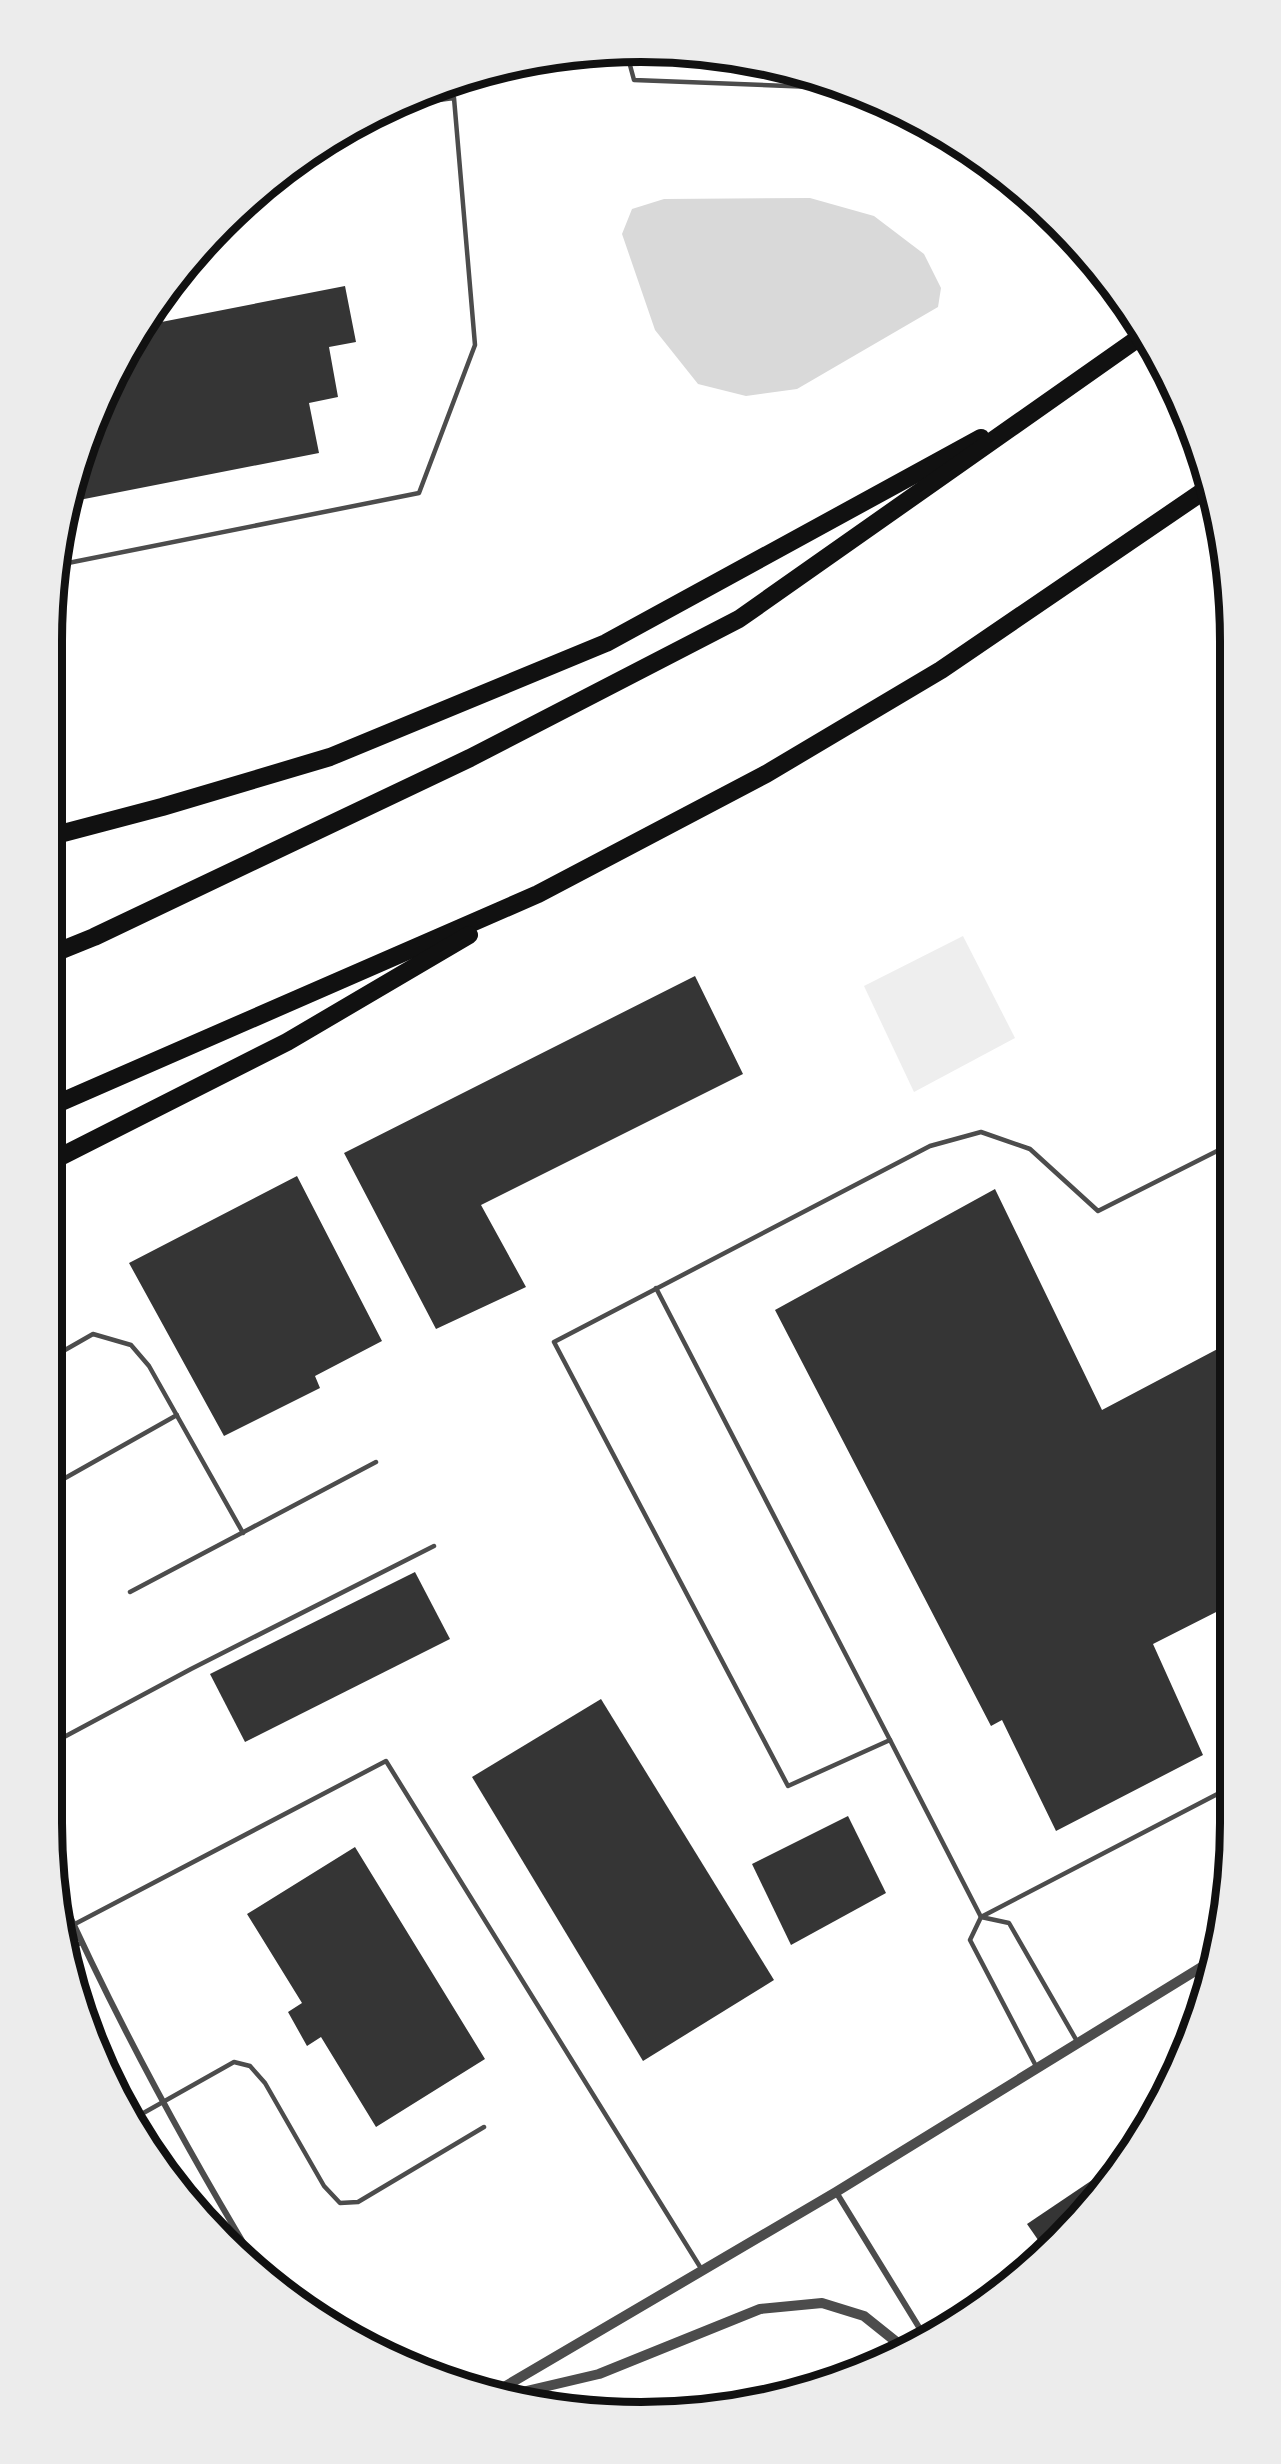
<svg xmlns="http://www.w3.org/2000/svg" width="1281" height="2464" font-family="'Public Sans',sans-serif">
<rect width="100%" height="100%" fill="#fff"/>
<path fill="#eee" d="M963,936L1015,1038L914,1092L864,986Z"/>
<path fill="#d9d9d9" d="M810,198L874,216L924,254L941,288L938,307L797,389L746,396L698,384L655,330L622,234L632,209L664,199Z"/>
<g fill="#353535">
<path d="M345,286L356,342L329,347L338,397L309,403L319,453L69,502L71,488L112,379L146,325Z"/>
<path d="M695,976L743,1074L481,1205L526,1287L436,1329L344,1153Z"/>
<path d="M297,1176L382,1341L315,1376L320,1388L224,1436L129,1263Z"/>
<path d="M995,1189L1102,1410L1227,1344L1228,1606L1153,1644L1203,1755L1056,1831L1002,1720L991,1726L775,1310Z"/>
<path d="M415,1572L450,1639L245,1742L210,1674Z"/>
<path d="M601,1699L774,1980L643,2061L472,1777Z"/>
<path d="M848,1816L886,1893L791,1945L752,1864Z"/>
<path d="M355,1847L485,2059L376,2127L321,2037L307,2046L288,2012L302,2003L247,1914Z"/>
<path d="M1122,2160L1108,2183L1045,2250L1027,2224Z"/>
</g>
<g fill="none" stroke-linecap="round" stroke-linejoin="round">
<g stroke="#4c4c4c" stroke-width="4.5">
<path d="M627,54L634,80L838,88"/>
<path d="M58,565L419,493L475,345L454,98L401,105"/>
<path d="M1227,1146L1098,1211L1030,1149L981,1132L930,1146L554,1342L788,1786L890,1740L981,1917L1229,1788"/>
<path d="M656,1288L890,1740"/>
<path d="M51,1358L93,1334L131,1345L149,1366L243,1533"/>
<path d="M51,1486L177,1415"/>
<path d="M130,1592L376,1462"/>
<path d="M51,1744L191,1669L434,1546"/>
<path d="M73,1925L386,1761L702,2270"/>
<path d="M66,1950L81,1943"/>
<path d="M1037,2068L970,1940L981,1917L1009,1923L1078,2043"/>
<path d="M131,2120L234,2062L250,2066L265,2083L324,2186L340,2203L358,2202L484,2127"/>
</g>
<g stroke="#4c4c4c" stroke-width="6">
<path d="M58,1890C117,2022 187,2150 262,2274"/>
<path d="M836,2192L925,2337"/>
</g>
<g stroke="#4c4c4c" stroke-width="10">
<path d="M492,2394L836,2192L1213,1960"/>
<path d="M505,2396L599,2374L760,2309L822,2303L864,2316L904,2348"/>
</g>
<g stroke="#111" stroke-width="18">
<path d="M52,836L162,807L330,757L606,643L981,438"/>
<path d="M52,954L94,937L470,758L739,619L1140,337"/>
<path d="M52,1106L538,894L766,774L941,670L1205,490"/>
<path d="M52,1161L287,1042L469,935"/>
</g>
</g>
<path d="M0 0H1281V2464H0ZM641 62H641A579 579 0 0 1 1220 641V1823A579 579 0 0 1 641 2402H641A579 579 0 0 1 62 1823V641A579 579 0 0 1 641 62Z" fill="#ececec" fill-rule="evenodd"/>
<path fill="none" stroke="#111" stroke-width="8" d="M641 62H641A579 579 0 0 1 1220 641V1823A579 579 0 0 1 641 2402H641A579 579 0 0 1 62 1823V641A579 579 0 0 1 641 62Z"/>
</svg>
